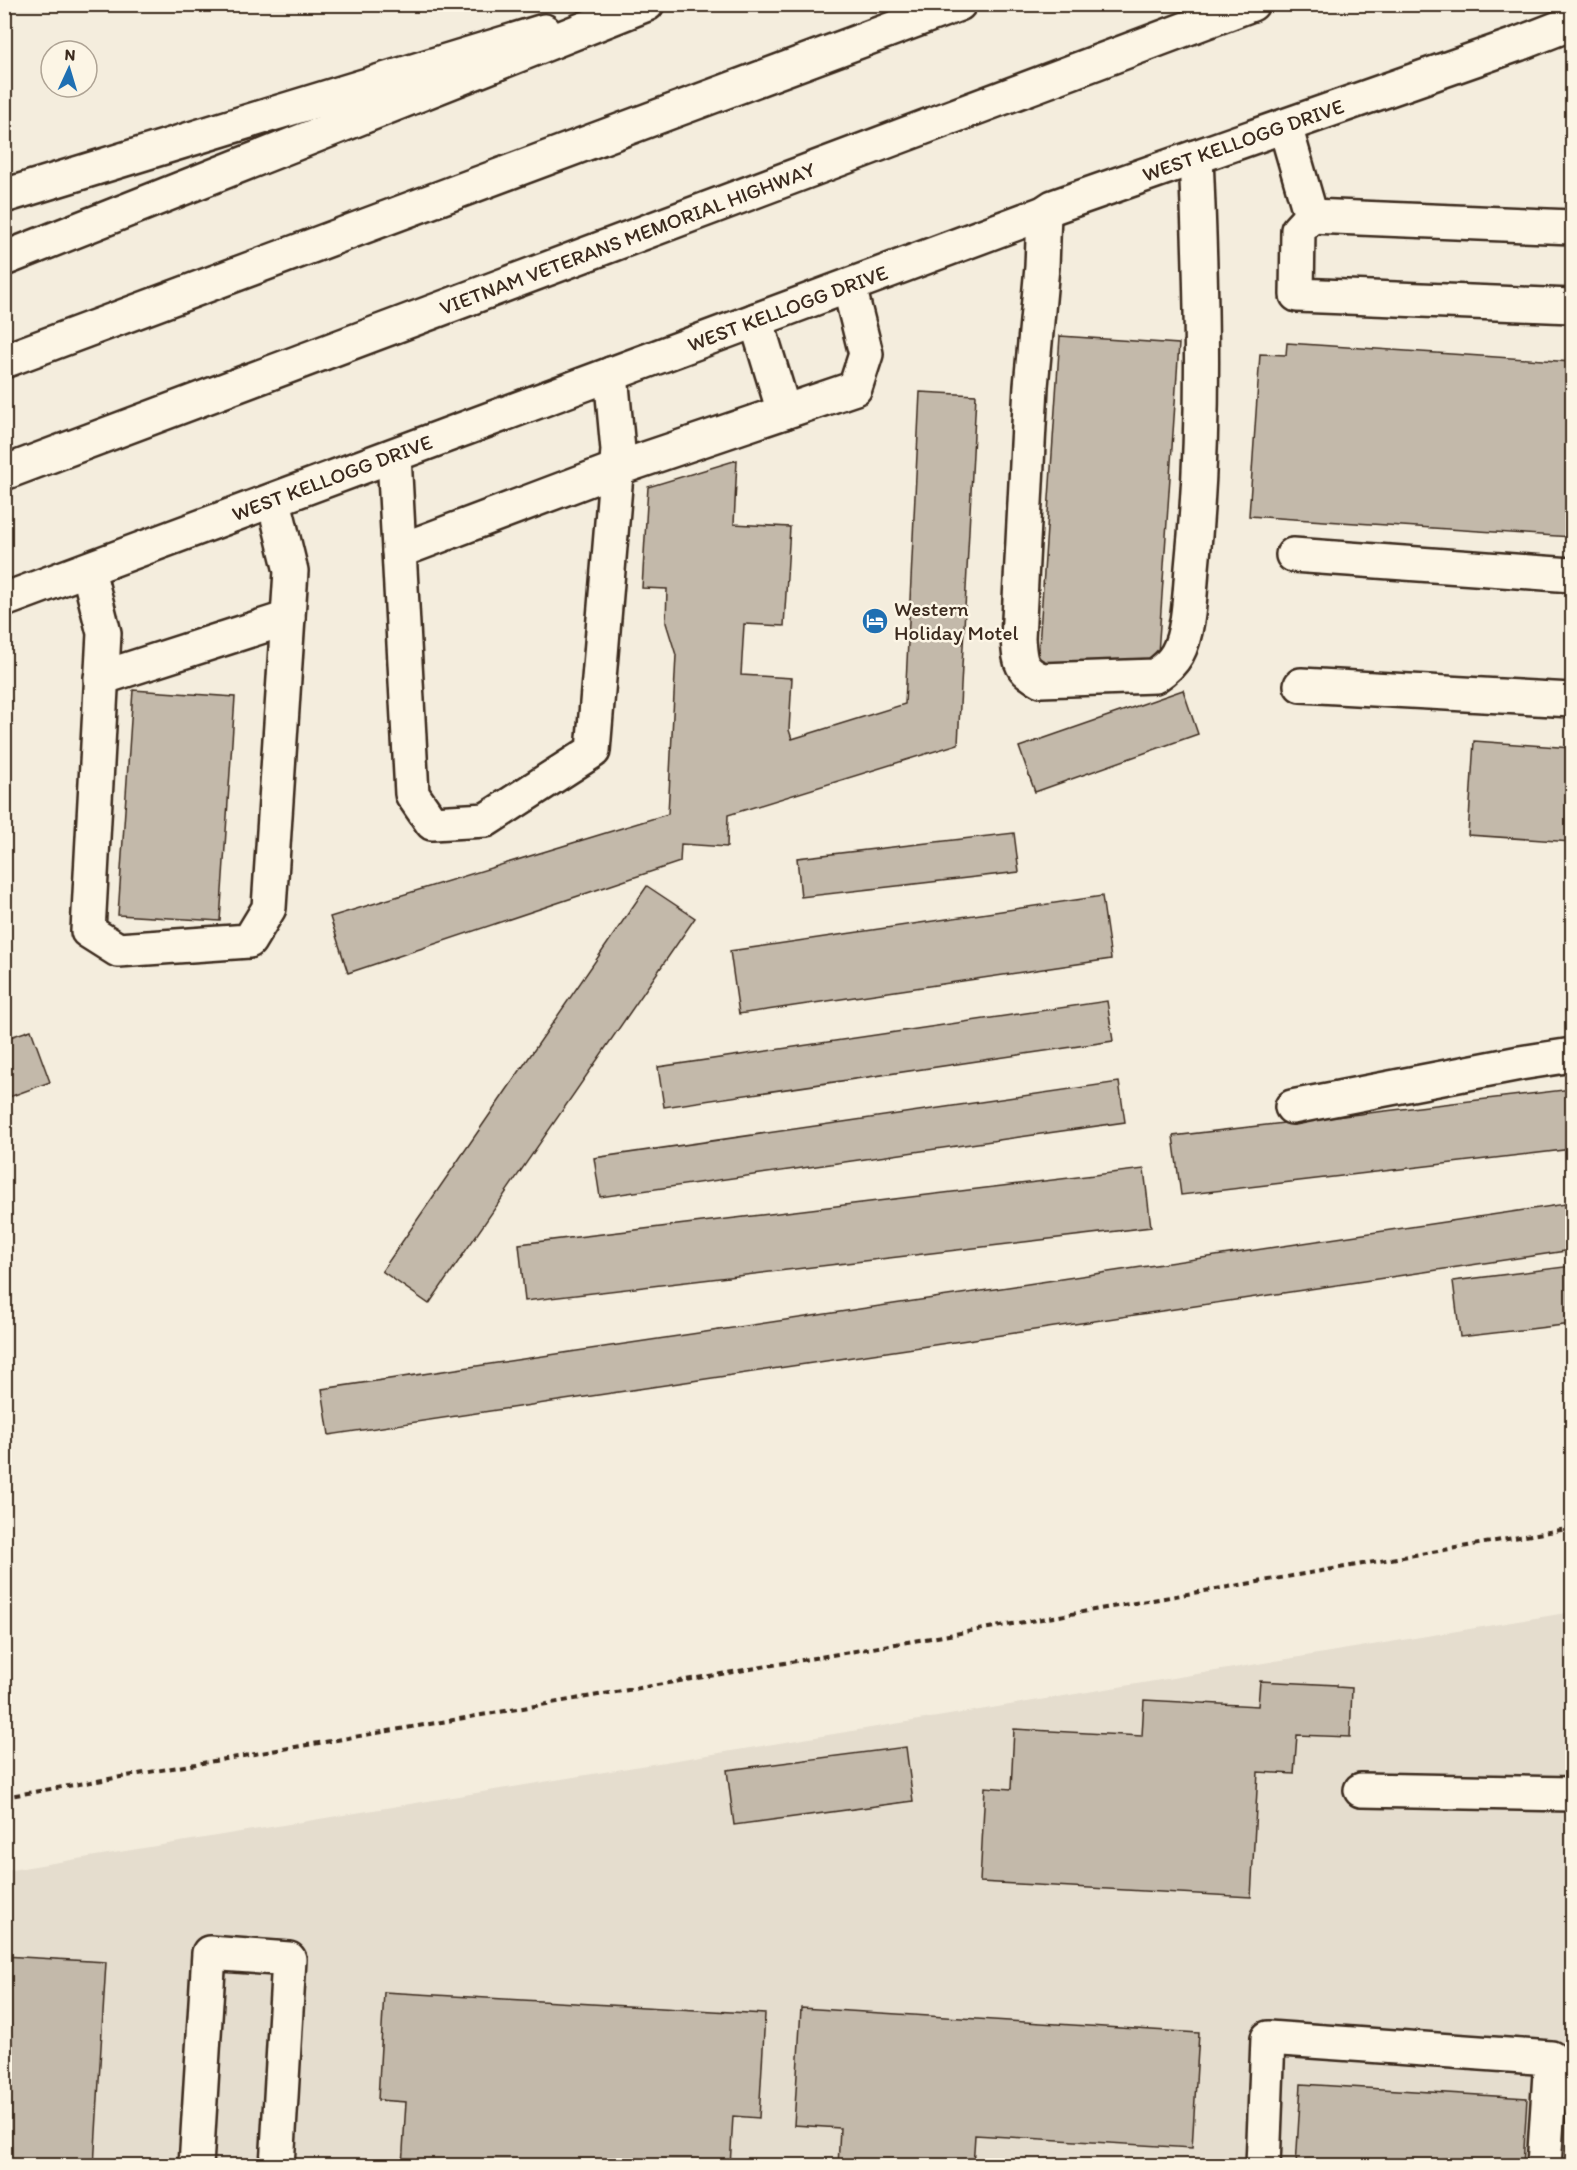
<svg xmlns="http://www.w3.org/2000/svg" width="1577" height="2170" font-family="Itim,sans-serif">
<rect width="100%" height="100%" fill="#f4eddd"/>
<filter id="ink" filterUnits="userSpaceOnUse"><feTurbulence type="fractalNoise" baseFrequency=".0167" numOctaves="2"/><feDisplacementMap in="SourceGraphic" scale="12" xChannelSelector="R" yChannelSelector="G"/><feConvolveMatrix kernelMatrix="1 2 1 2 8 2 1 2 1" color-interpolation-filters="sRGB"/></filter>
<g filter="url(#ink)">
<path fill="#e5ddce" d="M1572,1612V2165L5,2166V1871Z"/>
<g fill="#c3b9aa" stroke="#3b2a1e" stroke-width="1.5">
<path d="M1060,336L1179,344L1157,669L1038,661Z"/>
<path d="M1287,343L1572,362V537L1249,516L1260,354L1286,355Z"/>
<path d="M920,392L976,395L958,744L728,815L727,847L681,844L680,862L348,973L330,917L668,814L676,655L666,623L667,589L642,588L648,487L737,460L734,524L790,527L784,626L744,624L741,675L792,678L789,730L792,739L905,704Z"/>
<path d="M133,690L235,697L220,921L118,915Z"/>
<path d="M1183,690L1198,734L1035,792L1019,747Z"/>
<path d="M1474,741L1572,748V842L1468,835Z"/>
<path d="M1014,833L1019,872L801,897L797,858Z"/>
<path d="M647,886L695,918L429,1304L382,1271Z"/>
<path d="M1102,896L1111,959L739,1014L730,951Z"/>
<path d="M1107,1001L1113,1041L664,1107L658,1067Z"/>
<path d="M31,1030L50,1082L4,1099V1039Z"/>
<path d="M1119,1082L1125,1122L600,1197L594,1158Z"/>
<path d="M1572,1089V1149L1181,1195L1173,1136Z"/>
<path d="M1144,1169L1151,1227L525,1301L519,1244Z"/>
<path d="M1572,1203V1250L329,1435L322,1389Z"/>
<path d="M1572,1266V1324L1460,1337L1453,1281Z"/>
<path d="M1260,1681L1337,1685V1687L1352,1688L1350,1737L1297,1735L1294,1774L1258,1772L1251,1897L980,1882L985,1787L1011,1789L1014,1729L1142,1736L1144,1700L1258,1706Z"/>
<path d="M906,1747L913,1801L734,1825L727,1770Z"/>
<path d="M4,1956L106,1962L94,2166H4Z"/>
<path d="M384,1992L765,2014L759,2118L733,2116L730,2166H402L406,2102L378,2100Z"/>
<path d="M801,2008L1199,2033L1192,2148L975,2135L973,2166H838L840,2128L794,2125Z"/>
<path d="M1301,2084L1527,2098L1523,2166H1296Z"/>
</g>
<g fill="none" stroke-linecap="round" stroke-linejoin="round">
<defs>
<g id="minor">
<path d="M1285,126L1311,216L1572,227"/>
<path d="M1044,213L1042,267L1031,386L1018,639C1020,661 1019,669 1041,680L1155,676C1164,670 1172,663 1177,654C1189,633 1190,592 1192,568C1206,432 1202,294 1196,157"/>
<path d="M1311,216L1298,230L1297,295L1572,306"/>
<path d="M756,320L784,412"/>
<path d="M394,456L412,794L432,823L486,820L593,751L618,450L611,374"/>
<path d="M399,551L616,469L855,388L866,354L849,286"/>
<path d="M1293,555L1572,575"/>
<path d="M88,570L104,633L88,931L118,950L249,941L269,908L291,571L274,501"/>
<path d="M101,678L288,618"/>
<path d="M1301,685L1572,700"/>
<path d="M1292,1107L1520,1063L1572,1055"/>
<path d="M1361,1790L1572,1794"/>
<path d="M196,2166L209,1953L289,1959L277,2166"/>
<path d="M1263,2166L1268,2038L1551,2058L1544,2166"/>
</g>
<g id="major">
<path d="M4,196L544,31"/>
<path id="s1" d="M4,600L1044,213L1053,207L1518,44L1572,23"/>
</g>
<g id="highway">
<path d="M4,259L647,4"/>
<path d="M4,361L959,4"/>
<path id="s2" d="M4,473L1252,4"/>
</g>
</defs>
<use href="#minor" stroke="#3b2a1e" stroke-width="38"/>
<use href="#major" stroke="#3b2a1e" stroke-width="38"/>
<use href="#highway" stroke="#3b2a1e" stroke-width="38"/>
<path stroke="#3b2a1e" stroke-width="4" stroke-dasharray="6 4.5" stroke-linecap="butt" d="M4,1797L1572,1528"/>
<use href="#minor" stroke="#fcf5e5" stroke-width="33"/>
<use href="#major" stroke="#fcf5e5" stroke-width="33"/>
<use href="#highway" stroke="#fcf5e5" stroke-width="33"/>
</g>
</g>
<defs>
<symbol id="hotel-disc" viewBox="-11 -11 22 22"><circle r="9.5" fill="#1f6fb2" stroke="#fcf5e5"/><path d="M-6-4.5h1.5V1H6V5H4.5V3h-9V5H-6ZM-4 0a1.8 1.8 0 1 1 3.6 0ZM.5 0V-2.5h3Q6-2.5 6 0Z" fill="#fff"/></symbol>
</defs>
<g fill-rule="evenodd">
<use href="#hotel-disc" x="860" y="606" width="30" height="30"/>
</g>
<g text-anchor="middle" stroke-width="5" stroke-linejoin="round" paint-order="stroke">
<g font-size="21" fill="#3b2a1e" stroke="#fcf5e5">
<text dy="7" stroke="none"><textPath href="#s1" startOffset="1322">WEST KELLOGG DRIVE</textPath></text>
<text dy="7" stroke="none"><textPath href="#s2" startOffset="666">VIETNAM VETERANS MEMORIAL HIGHWAY</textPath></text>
<text dy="7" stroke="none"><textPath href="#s1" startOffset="836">WEST KELLOGG DRIVE</textPath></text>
<text dy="7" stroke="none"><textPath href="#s1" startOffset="350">WEST KELLOGG DRIVE</textPath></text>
</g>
<g font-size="21" fill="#3b2a1e" stroke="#fcf5e5" text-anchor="start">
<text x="894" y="616">Western<tspan x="894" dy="24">Holiday Motel</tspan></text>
</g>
</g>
<rect width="1577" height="2170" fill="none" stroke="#fcf5e5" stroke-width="24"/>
<rect x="12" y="12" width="1553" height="2146" fill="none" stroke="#3b2a1e" stroke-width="2" filter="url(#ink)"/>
<g transform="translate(69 69) rotate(4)"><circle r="28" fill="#fcf5e5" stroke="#afa495" stroke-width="1.5"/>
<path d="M0-4.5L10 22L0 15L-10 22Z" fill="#1f6fb2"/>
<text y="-9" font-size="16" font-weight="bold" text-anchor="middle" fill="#3b2a1e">N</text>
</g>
</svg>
